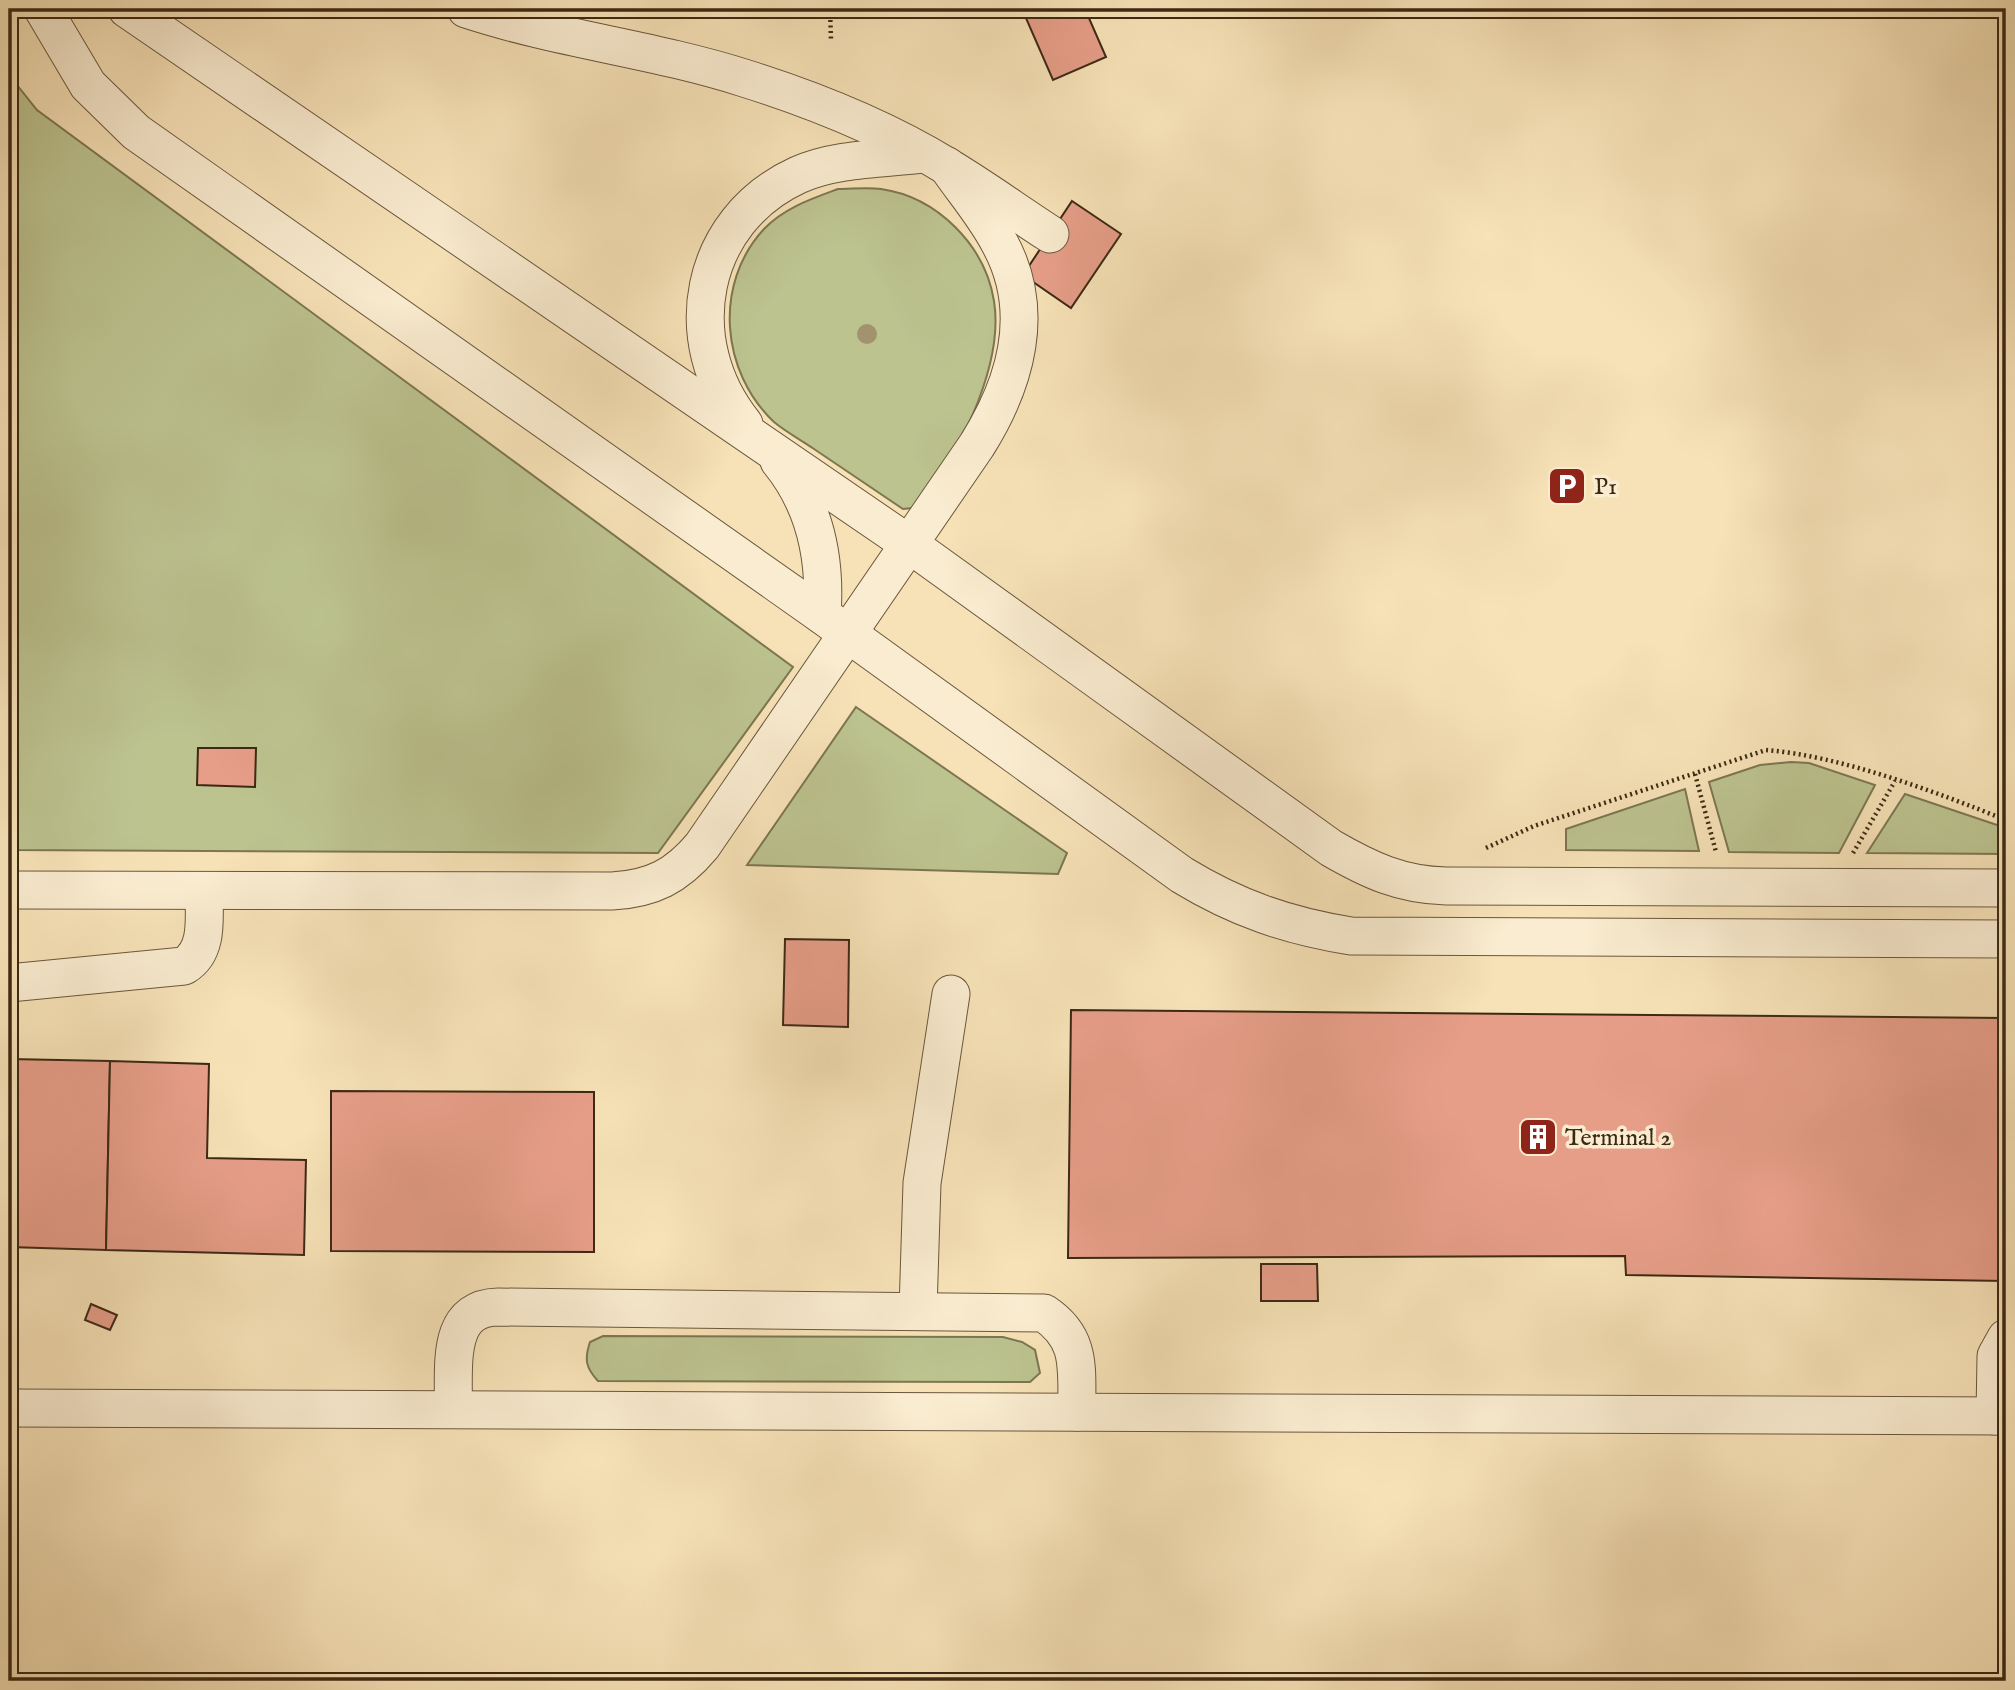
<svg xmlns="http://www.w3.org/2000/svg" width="2015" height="1690" font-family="'IM FELL English',serif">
<rect width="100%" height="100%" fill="#f7e2b7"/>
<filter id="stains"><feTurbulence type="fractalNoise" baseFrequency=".00286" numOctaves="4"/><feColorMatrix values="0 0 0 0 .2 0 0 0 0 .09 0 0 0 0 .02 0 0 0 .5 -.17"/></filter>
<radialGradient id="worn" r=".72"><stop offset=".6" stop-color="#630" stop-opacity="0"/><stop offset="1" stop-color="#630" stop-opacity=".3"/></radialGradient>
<g fill="#bcc38f" stroke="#7c7652" stroke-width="2">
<path d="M9,75L37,110L793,667L658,853L9,850Z"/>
<path d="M838,189C852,189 867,187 881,189C937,197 985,245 994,301C1000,338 987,381 973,414C959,447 932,478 913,508L903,509C873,489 844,469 814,449C801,440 786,432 774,422C721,372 713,284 764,229C784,208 811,199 838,189Z"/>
<path d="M856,707L1067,853L1058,874L747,865Z"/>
<path d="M1791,762L1809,763L1875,785L1839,853L1729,852L1709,782L1760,765Z"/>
<path d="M1685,789L1699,851L1566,850V829Z"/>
<path d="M1905,794L2006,828V854L1867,853Z"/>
<path d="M603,1336L1003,1337L1022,1342L1035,1350L1040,1373L1030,1382L598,1381C586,1368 584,1360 590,1342Z"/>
</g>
<g fill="#e79e89" stroke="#3c2914" stroke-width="2">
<path d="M1022,9H1085L1106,57L1053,80Z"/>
<path d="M1072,201L1121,234L1071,308L1023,275Z"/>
<path d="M198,748H256L255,787L197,785Z"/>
<path d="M785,939L849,940L848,1027L783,1025Z"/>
<path d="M1071,1010L2006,1018V1281L1626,1275L1625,1256L1068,1258Z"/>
<path d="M9,1059L110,1061L106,1250L9,1247Z"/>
<path d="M110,1061L209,1064L207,1158L306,1160L304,1255L106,1250Z"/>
<path d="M331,1091L594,1092V1252L331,1251Z"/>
<path d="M1261,1264H1317L1318,1301H1261Z"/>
<path d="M91,1304L117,1315L110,1330L85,1320Z"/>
</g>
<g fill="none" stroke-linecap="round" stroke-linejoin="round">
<defs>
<g id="minor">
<path d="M43,9L88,85L136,132L822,615L1182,875C1236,908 1288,926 1351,936L2006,939"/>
<path d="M127,9L909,544L1331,848C1369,870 1401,885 1446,886L2006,888"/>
<path d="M466,9C557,39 653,49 744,78C814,100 886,129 948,167C983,188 1016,212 1050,234"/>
<path d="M744,424C677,341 698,221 798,175C836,158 883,159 924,154"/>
<path d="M779,461C815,505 826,560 822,615"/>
<path d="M9,890L612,891C652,889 677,876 702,846L977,445C1016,383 1037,310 999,242C985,215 964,191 947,166"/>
<path d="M9,983L184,966C209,951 204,918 204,892"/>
<path d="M918,1310L922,1183L951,994"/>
<path d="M9,1408L2006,1416"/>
<path d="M453,1409C455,1369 444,1308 498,1307L1044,1313C1083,1339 1076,1370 1077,1412"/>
<path d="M1995,1416L1996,1356L2006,1338"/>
</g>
</defs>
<use href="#minor" stroke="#6b573d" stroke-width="39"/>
<g stroke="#3c2914" stroke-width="4.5" stroke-dasharray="2 3.5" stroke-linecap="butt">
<path d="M830,9L831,40"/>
<path d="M1695,774L1716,852"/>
<path d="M1486,848L1534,826L1766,750C1841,756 1936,792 2006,820"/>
<path d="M1853,853L1895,781"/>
</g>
<use href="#minor" stroke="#faecd0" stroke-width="37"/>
</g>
<circle fill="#a2926e" cx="867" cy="334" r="10"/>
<defs>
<symbol id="parking-square" viewBox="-11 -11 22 22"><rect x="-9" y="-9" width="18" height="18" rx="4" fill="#8f2418" stroke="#faecd0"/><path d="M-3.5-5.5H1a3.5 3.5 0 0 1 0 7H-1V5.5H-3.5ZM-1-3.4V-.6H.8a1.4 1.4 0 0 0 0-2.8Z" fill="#fff"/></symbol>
<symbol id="building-square" viewBox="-11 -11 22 22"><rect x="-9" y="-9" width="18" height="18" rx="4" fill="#8f2418" stroke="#faecd0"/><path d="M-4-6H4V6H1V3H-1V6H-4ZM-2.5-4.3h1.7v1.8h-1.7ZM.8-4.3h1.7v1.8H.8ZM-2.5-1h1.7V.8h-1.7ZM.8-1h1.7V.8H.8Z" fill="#fff"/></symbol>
</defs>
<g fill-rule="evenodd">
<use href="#parking-square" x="1545" y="464" width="44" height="44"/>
<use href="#building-square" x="1516" y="1115" width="44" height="44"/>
</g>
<g text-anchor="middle" stroke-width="7" stroke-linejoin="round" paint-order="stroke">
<g font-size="24" fill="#3c2914" stroke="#faecd0" text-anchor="start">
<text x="1594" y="494">P1</text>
<text x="1565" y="1145">Terminal 2</text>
</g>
</g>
<rect width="2015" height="1690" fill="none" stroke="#f7e2b7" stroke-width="35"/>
<rect x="10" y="10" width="1994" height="1669" fill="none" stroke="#3c2914" stroke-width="3.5"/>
<rect x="18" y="18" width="1980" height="1655" fill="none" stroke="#3c2914" stroke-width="2"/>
<rect width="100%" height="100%" filter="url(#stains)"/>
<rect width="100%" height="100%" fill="url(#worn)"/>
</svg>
